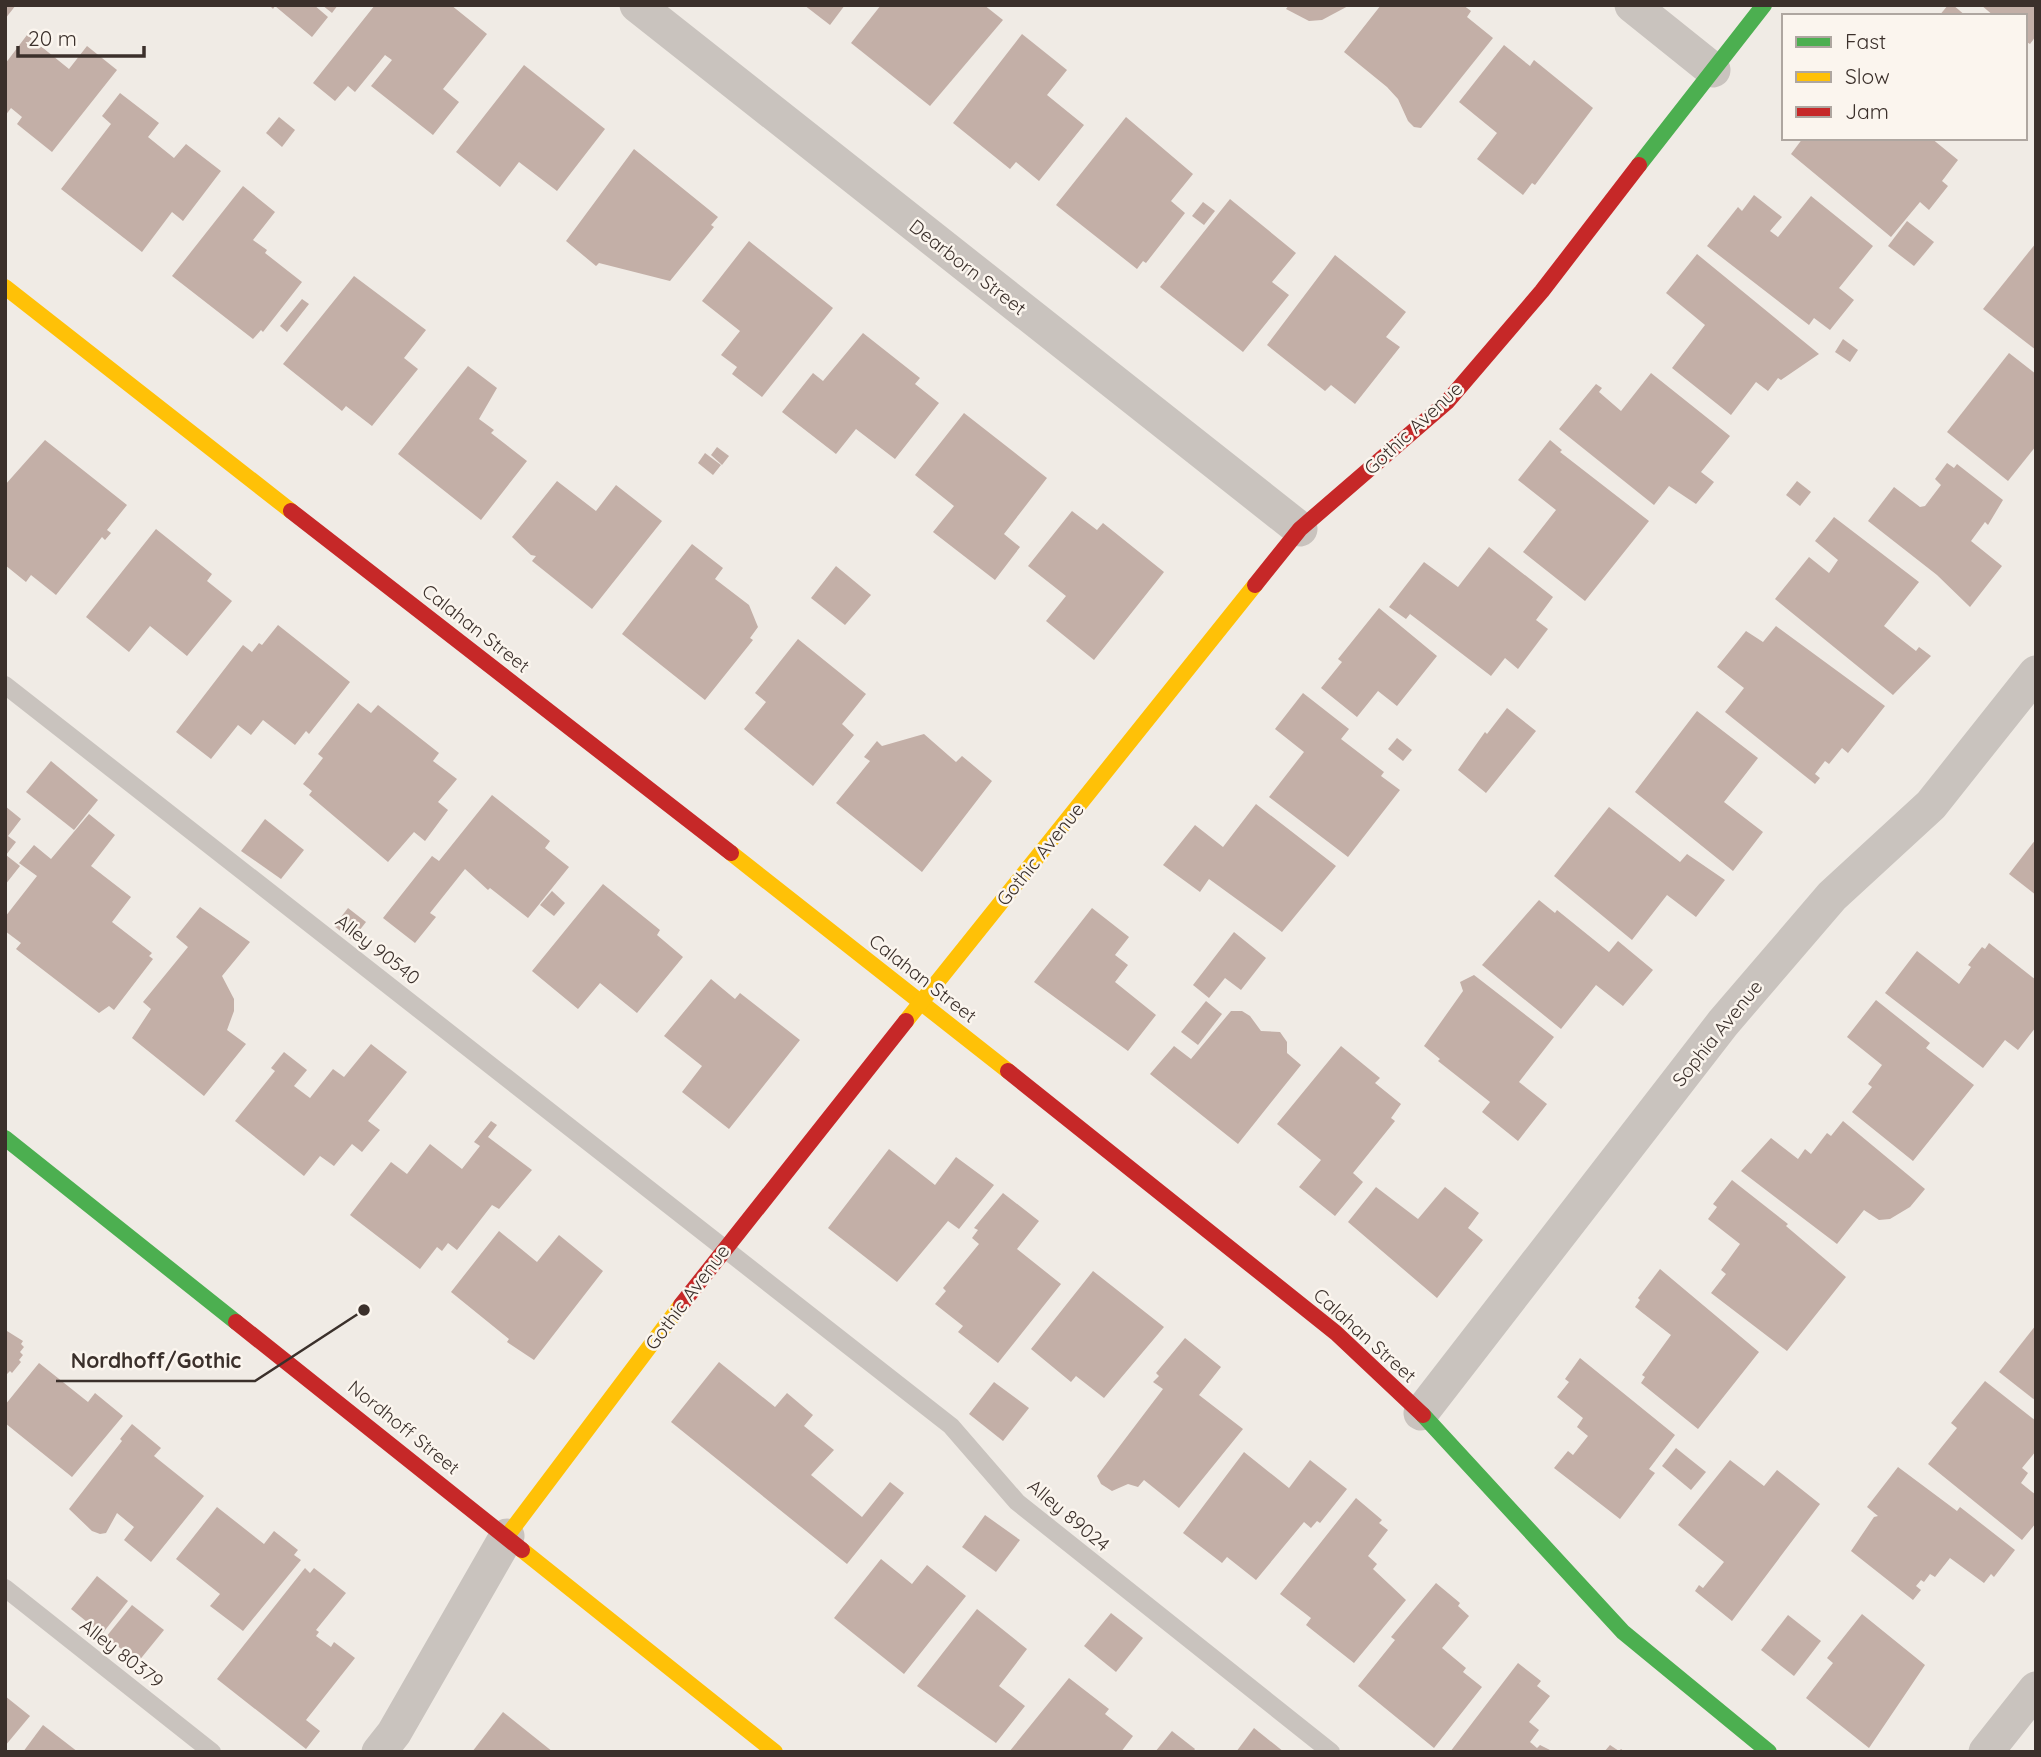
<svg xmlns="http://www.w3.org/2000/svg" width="2041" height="1757" font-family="Quicksand,sans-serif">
<rect width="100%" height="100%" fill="#f0ebe5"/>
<g fill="#c3afa7">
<path d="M5,5H16L5,19Z"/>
<path d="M269,5H314L328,17L312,37L275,6L273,9Z"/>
<path d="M322,5H338L332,13Z"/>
<path d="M375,5H451L487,34L443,89L459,102L433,135L371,86L392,60L385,55L355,92L348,86L335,101L313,83Z"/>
<path d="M804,5H845L830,25Z"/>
<path d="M881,5H984L1003,20L930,106L851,43Z"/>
<path d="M1289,5H1350L1322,20L1309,21L1286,9Z"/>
<path d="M1381,5H1463L1471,11L1467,17L1493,38L1421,128L1414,127L1408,121L1398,99L1387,87L1344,52Z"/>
<path d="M1948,5H1953L1966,16H1939Z"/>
<path d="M1981,5H2036V36L2030,44L2025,41V16H1994Z"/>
<path d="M1022,34L1067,70L1047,95L1084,125L1039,181L1016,162L1010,169L953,123Z"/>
<path d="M27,35L69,69L87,46L117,70L52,152L17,124L22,117L11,108L5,116V64Z"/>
<path d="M1504,45L1530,66L1534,60L1593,108L1535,185L1532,183L1523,195L1477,159L1497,133L1459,102Z"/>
<path d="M524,65L605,129L557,191L519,162L500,187L456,152Z"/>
<path d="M120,93L159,123L148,137L174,158L186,144L221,171L183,221L172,212L142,252L61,189L111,124L102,116Z"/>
<path d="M279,117L295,130L282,147L266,133Z"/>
<path d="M1126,117L1193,174L1171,201L1185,213L1146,263L1143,261L1137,269L1056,205Z"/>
<path d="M1803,138H1931L1958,160L1942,181L1948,186L1929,210L1920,202L1891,237L1791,154Z"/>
<path d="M634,149L718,217L711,225L714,227L670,281L599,263L596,266L566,241Z"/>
<path d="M243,186L275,212L253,240L267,250L265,253L302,282L263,332L261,330L253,339L172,276Z"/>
<path d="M1754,195L1782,217L1770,231L1778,237L1811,196L1873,246L1839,288L1854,300L1830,330L1814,318L1809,325L1707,246L1738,207L1742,211Z"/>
<path d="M1230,199L1296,253L1272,282L1289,295L1243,352L1160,287Z"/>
<path d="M1203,202L1215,211L1204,225L1192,216Z"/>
<path d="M1907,221L1934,242L1914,266L1888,246Z"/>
<path d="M749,241L833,308L762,397L732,374L737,367L721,355L740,331L702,301Z"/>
<path d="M2036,243V350L1983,309Z"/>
<path d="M1697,254L1819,354L1781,380L1778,378L1768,391L1756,382L1731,415L1672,368L1705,325L1666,293Z"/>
<path d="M1335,255L1406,312L1386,337L1400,347L1355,404L1331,385L1325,391L1267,345Z"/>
<path d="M354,276L426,330L404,358L418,369L372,426L346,406L342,411L283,364Z"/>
<path d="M302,299L309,304L287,332L280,326Z"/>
<path d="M863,333L920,378L915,384L939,403L895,459L856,429L836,454L782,412L813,373L823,381Z"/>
<path d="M1843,339L1858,350L1850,362L1835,352Z"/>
<path d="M2009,353L2036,374V446L2008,481L1947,432Z"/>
<path d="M468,366L497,388L479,419L494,430L491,433L527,461L481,520L398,454Z"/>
<path d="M1651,373L1730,436L1701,472L1714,482L1696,504L1669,486L1654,505L1559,429L1596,384L1602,388L1599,392L1621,411Z"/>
<path d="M964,413L1047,478L1004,534L1020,547L995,580L933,532L954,506L915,475Z"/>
<path d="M45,440L127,505L107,530L111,533L105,540L102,537L56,595L31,575L26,582L5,565V485Z"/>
<path d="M1550,440L1562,450L1560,452L1649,521L1585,601L1523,552L1556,510L1518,480Z"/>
<path d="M717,447L729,456L722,465L711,455Z"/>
<path d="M705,453L721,465L713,475L698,463Z"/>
<path d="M1947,463L1954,468L1957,464L2003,500L1988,525L1985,522L1971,541L2002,566L1970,607L1937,575L1868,521L1894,487L1920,507L1925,506L1941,485L1935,479Z"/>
<path d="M557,481L596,511L616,485L662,521L592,609L532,561L536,556L531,555L512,537Z"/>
<path d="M1797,481L1811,492L1800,506L1786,495Z"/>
<path d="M1072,511L1097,530L1103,523L1164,572L1094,660L1046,621L1066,596L1028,566Z"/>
<path d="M1834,517L1919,582L1884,626L1916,651L1919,647L1931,656L1893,695L1775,599L1809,557L1829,573L1838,560L1815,541Z"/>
<path d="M156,529L212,574L207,581L232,601L187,656L150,626L129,652L86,617Z"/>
<path d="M692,544L723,568L715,579L749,605L758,627L750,638L753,640L705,700L622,634Z"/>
<path d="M1489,547L1553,597L1536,620L1548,629L1518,669L1505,658L1491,676L1410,614L1406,619L1389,607L1424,562L1458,587Z"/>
<path d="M836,566L871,595L845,625L811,598Z"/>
<path d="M1379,608L1437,656L1397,706L1378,691L1357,717L1321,688L1342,662L1338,659Z"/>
<path d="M278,625L350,682L309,734L306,731L295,745L263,720L251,735L238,725L211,759L176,732L243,645L252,652L259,643L262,645Z"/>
<path d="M1776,626L1885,706L1848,753L1842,748L1829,764L1825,761L1815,774L1820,778L1815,784L1725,712L1744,688L1717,667L1746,631L1763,642Z"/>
<path d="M798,639L866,694L842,724L854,735L813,786L744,729L766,702L755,693Z"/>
<path d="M1303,693L1349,729L1341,739L1384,772L1381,776L1400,790L1348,857L1269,797L1304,752L1275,729Z"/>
<path d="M358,703L371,713L378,705L439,753L433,761L457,779L438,802L448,810L425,841L414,832L388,862L309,795L312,791L303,784L323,758L318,754Z"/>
<path d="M1507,708L1536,731L1486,793L1458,770L1485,732L1487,734Z"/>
<path d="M1697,711L1758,758L1724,802L1763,832L1733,871L1635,792Z"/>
<path d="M924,734L956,762L962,756L992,781L922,872L836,803L870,761L864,757L877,741L882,746Z"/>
<path d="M1397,738L1412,750L1403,761L1388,749Z"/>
<path d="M51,761L98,800L74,830L26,792Z"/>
<path d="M492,795L550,841L545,848L569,867L528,918L490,888L488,890L465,869L430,913L436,917L415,943L383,918L432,856L439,861Z"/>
<path d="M1256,804L1336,866L1282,932L1209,879L1200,892L1163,865L1195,825L1223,847Z"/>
<path d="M5,806L21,819L8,836L16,842L6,855L20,866L5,885Z"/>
<path d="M1609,807L1680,862L1687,854L1725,880L1696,917L1667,895L1632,940L1554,876Z"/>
<path d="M89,814L115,835L91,866L131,897L112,922L152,953L149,956L153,959L114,1010L109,1006L99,1013L16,949L21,943L5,931V917L37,876L19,863L34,845L51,859Z"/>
<path d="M265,819L304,850L281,879L241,851Z"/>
<path d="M2036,839V895L2009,874Z"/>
<path d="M603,884L660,930L657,935L683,957L637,1013L600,983L578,1009L532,971Z"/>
<path d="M552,891L565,903L554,916L540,905Z"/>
<path d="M1539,900L1555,913L1557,910L1609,952L1618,941L1653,970L1623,1006L1596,985L1561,1029L1482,965Z"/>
<path d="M200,907L250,942L222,976L234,999V1011L227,1030L246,1044L204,1096L132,1038L151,1009L143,1002L188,947L176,937Z"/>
<path d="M348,908L366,922L352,940L334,926Z"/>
<path d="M1092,908L1129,937L1115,955L1128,965L1115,982L1156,1015L1128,1051L1034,982Z"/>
<path d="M1234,932L1266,958L1241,990L1225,978L1209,998L1193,985Z"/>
<path d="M1989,943L2036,980V1027L2018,1050L2005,1040L1983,1068L1885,993L1917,951L1959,984L1971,967L1968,965L1982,947L1985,949Z"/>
<path d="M1474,975L1554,1037L1519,1082L1547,1104L1518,1141L1482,1112L1490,1102L1438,1061L1440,1059L1424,1046L1463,991L1460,982Z"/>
<path d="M711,979L735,999L740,993L800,1040L729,1129L682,1092L702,1066L664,1036Z"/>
<path d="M1876,1000L1930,1043L1926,1048L1974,1085L1913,1161L1852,1112L1872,1087L1868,1084L1882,1065L1847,1037Z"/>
<path d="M1206,1001L1222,1014L1198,1045L1181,1032Z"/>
<path d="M1231,1011H1242L1250,1016L1261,1031L1280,1032L1287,1042V1053L1301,1065L1238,1144L1150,1074L1174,1046L1191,1059Z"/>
<path d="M371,1044L407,1072L368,1121L380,1130L362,1152L352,1144L334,1166L320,1156L304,1176L235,1121L275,1071L271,1068L284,1052L307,1070L294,1086L310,1098L333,1069L344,1077Z"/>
<path d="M1341,1046L1380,1078L1375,1083L1401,1104L1391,1118L1395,1121L1353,1173L1363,1182L1335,1216L1299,1187L1321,1160L1277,1124Z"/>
<path d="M491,1121L497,1125L488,1137L532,1170L499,1209L492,1205L457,1250L448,1243L442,1251L437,1247L420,1269L350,1215L391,1162L407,1174L430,1144L462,1169L480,1146L474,1142Z"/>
<path d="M1843,1121L1925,1189L1910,1207L1890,1219L1879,1220L1864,1210L1837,1244L1741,1171L1771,1138L1798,1159L1805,1149L1811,1154L1827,1133L1831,1136Z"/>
<path d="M889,1149L935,1185L956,1157L994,1185L959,1229L948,1221L897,1282L828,1228Z"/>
<path d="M1732,1180L1788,1224L1786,1226L1846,1277L1787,1351L1711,1293L1726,1274L1721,1270L1740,1244L1708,1219L1717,1207L1713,1204Z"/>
<path d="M1376,1187L1418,1219L1445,1187L1479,1213L1468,1228L1483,1240L1437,1298L1348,1222Z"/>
<path d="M1003,1193L1039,1221L1017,1249L1061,1284L998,1363L958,1332L963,1326L935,1304L946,1291L943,1288L979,1244L972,1238L978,1230L974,1228Z"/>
<path d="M499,1231L537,1262L559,1235L603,1271L534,1360L507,1342L509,1339L451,1292Z"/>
<path d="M1660,1269L1759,1352L1698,1429L1641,1383L1645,1377L1642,1375L1671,1335L1635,1307L1640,1300L1638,1298Z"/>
<path d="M1093,1271L1164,1327L1104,1398L1076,1376L1071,1382L1031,1349Z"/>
<path d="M2036,1325V1401L1999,1372Z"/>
<path d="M7,1331L23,1341L21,1344L24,1347L20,1352L23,1355L19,1360L21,1362L12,1373L10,1371L5,1376Z"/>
<path d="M1185,1338L1221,1367L1199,1395L1243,1429L1179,1508L1144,1480L1138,1487L1128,1484L1112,1491L1101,1484L1097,1476L1163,1389L1153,1382L1159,1376L1156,1373Z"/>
<path d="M1580,1358L1675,1435L1649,1469L1655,1473L1620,1519L1554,1468L1568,1451L1573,1455L1588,1436L1577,1427L1583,1418L1557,1397L1569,1382L1565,1379Z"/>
<path d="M719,1362L775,1407L787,1393L813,1415L804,1426L834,1450L811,1475L862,1517L890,1482L904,1493L847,1564L671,1422Z"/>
<path d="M39,1363L88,1402L95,1393L123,1416L72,1477L5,1423V1405Z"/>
<path d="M1985,1381L2036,1421V1451L2022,1468L2028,1473L2021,1483L2036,1495V1523L2022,1540L1928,1464L1957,1428L1951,1423Z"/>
<path d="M994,1382L1029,1408L1003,1441L969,1414Z"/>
<path d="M132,1424L161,1448L154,1456L204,1496L151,1562L124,1540L134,1527L117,1513L106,1533L100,1534L92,1531L69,1509L122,1441L120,1439Z"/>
<path d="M1676,1448L1706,1472L1691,1490L1662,1466Z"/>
<path d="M1244,1452L1289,1488L1310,1460L1347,1489L1320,1523L1317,1521L1311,1528L1304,1522L1256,1580L1227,1557L1222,1563L1183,1533Z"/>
<path d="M1730,1460L1764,1486L1777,1470L1820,1504L1732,1621L1695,1591L1699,1585L1703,1588L1724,1562L1678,1525Z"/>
<path d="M1898,1467L1957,1511L1960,1507L2015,1550L1994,1577L1991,1574L1984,1583L1950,1558L1935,1577L1930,1574L1924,1582L1921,1580L1916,1586L1921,1590L1913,1600L1851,1551L1874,1517L1878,1516L1867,1507Z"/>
<path d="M1356,1498L1382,1520L1379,1523L1388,1530L1368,1556L1377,1564L1373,1569L1406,1600L1354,1663L1306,1625L1311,1618L1280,1594Z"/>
<path d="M217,1507L264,1544L274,1531L298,1550L294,1555L301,1560L243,1631L210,1606L220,1594L176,1559Z"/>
<path d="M985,1515L1020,1540L996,1572L962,1547Z"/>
<path d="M881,1559L912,1584L927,1565L966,1596L904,1674L834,1618Z"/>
<path d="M305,1568L310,1573L314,1568L346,1593L316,1630L319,1632L316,1636L331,1647L334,1642L355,1658L306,1720L320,1731L306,1749L217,1679Z"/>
<path d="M97,1576L128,1601L102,1634L71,1609Z"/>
<path d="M1436,1583L1460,1603L1458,1606L1469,1616L1442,1648L1466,1668L1463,1672L1482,1687L1434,1748L1358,1686L1395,1640L1391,1637Z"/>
<path d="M132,1605L164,1630L138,1662L106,1637Z"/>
<path d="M977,1609L1027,1649L999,1686L1025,1706L996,1743L917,1686Z"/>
<path d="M1111,1613L1143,1638L1116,1672L1084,1646Z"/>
<path d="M1862,1614L1925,1665L1869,1748L1806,1698L1833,1663L1827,1658Z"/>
<path d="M1788,1615L1821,1641L1794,1676L1761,1650Z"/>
<path d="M1518,1663L1541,1681L1537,1686L1550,1696L1529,1722L1539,1730L1530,1742L1537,1748L1540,1745L1554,1752H1450Z"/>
<path d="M1069,1678L1109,1709L1105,1714L1133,1736L1121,1752H1009Z"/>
<path d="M5,1696L30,1716L5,1746Z"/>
<path d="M503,1712L553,1752H472Z"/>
<path d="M43,1725L78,1752H23Z"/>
<path d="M1254,1728L1284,1752H1236Z"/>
<path d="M1172,1731L1195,1749L1193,1752H1155Z"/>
<path d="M1610,1745L1619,1751L1621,1749L1625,1752H1604Z"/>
</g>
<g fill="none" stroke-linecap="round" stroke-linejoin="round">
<g stroke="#c9c3be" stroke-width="18">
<path d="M5,685L951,1426L1017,1502L1331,1752"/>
<path d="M5,1588L212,1752"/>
</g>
<g stroke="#c9c3be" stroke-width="35">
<path d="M637,5L1300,529"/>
<path d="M1632,5L1713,70"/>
<path d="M1421,1413L1723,1023L1832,896L1931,805L2036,673"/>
<path d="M379,1752L394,1733L507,1536"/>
<path d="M1986,1752L2036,1689"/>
</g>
<g stroke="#4caf50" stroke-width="16">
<path d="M1639,165L1764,5"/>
<path d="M5,1138L236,1322"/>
<path d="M1423,1415L1623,1632L1769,1752"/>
</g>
<g stroke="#ffc107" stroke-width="16">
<path d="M5,287L291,511"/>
<path d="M731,853L1008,1071"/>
<path d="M906,1021L1255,585"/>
<path d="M507,1536L681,1305"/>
<path d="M522,1550L775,1752"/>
</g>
<g stroke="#c62828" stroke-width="16">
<path d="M291,511L731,853"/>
<path d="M1255,585L1300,529L1447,402L1542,291L1639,165"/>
<path d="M1008,1071L1336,1333L1423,1415"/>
<path d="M681,1305L906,1021"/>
<path d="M236,1322L522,1550"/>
</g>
</g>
<g text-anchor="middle" stroke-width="5" stroke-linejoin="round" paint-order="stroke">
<g font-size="19" fill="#3b302b" stroke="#fbf5ee">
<text transform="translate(968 267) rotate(38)" y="7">Dearborn Street</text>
<text transform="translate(1413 428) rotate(-43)" y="7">Gothic Avenue</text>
<text transform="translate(476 628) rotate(38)" y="7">Calahan Street</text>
<text transform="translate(1040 854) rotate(-51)" y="7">Gothic Avenue</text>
<text transform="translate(378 949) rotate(38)" y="7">Alley 90540</text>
<text transform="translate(923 978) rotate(38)" y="7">Calahan Street</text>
<text transform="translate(1717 1033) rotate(-51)" y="7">Sophia Avenue</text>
<text transform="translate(687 1297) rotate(-53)" y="7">Gothic Avenue</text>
<text transform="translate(1365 1335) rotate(42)" y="7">Calahan Street</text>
<text transform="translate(404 1427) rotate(39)" y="7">Nordhoff Street</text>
<text transform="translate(1069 1515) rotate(40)" y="7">Alley 89024</text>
<text transform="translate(122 1653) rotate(38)" y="7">Alley 80379</text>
</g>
</g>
<path fill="none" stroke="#3b302b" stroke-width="2.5" d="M364 1310L255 1381H56"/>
<circle fill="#3b302b" stroke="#fbf5ee" stroke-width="2.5" cx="364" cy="1310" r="7"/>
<g font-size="21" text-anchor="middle" font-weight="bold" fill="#3b302b" stroke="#fbf5ee" stroke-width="5" stroke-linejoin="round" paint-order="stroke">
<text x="156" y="1368">Nordhoff/Gothic</text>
</g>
<rect width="2041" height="1757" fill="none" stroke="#3b302b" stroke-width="14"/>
<rect x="1782" y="14" width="245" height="126" fill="#fbf5ee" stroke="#aea6a0" stroke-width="2"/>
<rect x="1796" y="37" width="35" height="10" fill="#4caf50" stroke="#aea6a0" stroke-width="2"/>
<text x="1845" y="49" font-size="21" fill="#3b302b">Fast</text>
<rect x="1796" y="72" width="35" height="10" fill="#ffc107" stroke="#aea6a0" stroke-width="2"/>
<text x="1845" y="84" font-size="21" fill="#3b302b">Slow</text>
<rect x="1796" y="107" width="35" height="10" fill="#c62828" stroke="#aea6a0" stroke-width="2"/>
<text x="1845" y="119" font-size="21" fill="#3b302b">Jam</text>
<path d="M18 46v10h126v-10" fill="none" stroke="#3b302b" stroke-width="3.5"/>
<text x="28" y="46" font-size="21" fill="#3b302b" stroke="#fbf5ee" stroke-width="5" paint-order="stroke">20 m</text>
</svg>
